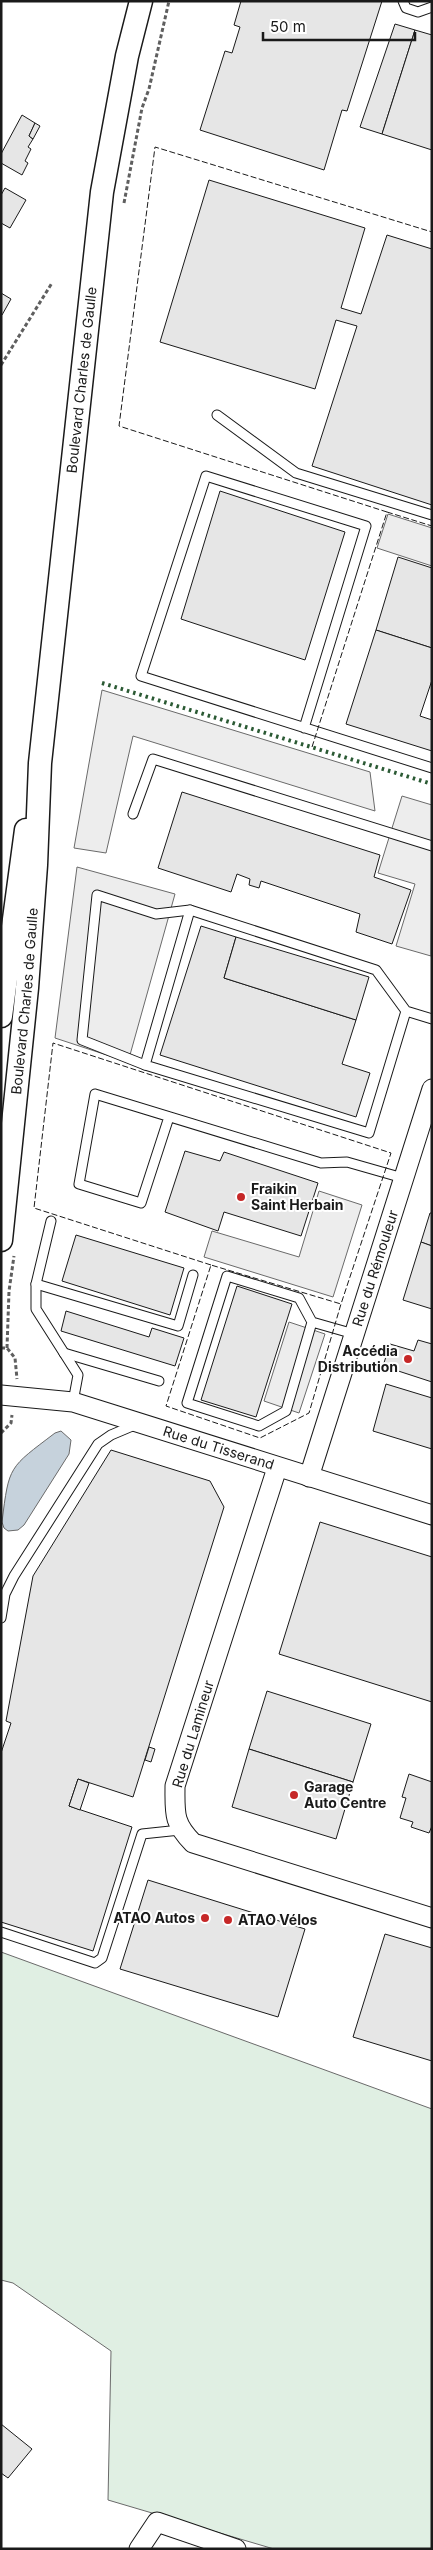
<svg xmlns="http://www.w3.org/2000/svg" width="433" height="2550" font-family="Inter,sans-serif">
<rect width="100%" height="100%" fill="#fff"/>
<path fill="#e0efe3" stroke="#6a6a6a" d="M1,1952L432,2109V2549H274L108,2500L111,2351L13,2283L1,2280Z"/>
<g fill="#ededed" stroke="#6a6a6a">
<path d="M388,514L432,528V566L377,548Z"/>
<path d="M102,690L370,772L375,811L133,736L106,853L74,848Z"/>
<path d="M402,796L432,805L431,956L396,946L415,884L378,873Z"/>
<path d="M77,867L175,894L128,1062L55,1038Z"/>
<path d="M319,1191L362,1205L333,1297L204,1257L212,1231L299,1257Z"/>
<path d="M289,1322L325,1334L299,1413L264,1401Z"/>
</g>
<path fill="#c6d2dc" stroke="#6a6a6a" d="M61,1431L71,1440L69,1454L24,1525L18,1530L8,1531L4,1528L2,1522C9,1465 9,1468 55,1433Z"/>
<g fill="#e6e6e6" stroke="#1a1a1a">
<path d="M241,1H382L347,111L342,110L324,170L200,130L225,51L232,53L240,27L234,25Z"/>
<path d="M395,24L415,30L382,134L360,127Z"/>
<path d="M415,30L432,35V150L382,134Z"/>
<path d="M22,115L35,123L29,136L33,139L28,147L31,149L25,161L28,163L22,175L1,163V154Z"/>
<path d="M35,123L40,126L33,139L29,136Z"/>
<path d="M209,180L365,228L341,308L361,314L387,235L432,249V505L312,466L357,326L336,320L315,389L160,342Z"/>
<path d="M5,188L26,200L10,228L1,223V195Z"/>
<path d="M1,293L11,299L2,315L1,314Z"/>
<path d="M220,491L345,532L305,660L181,619Z"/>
<path d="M398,557L432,568V648L376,630Z"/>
<path d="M376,630L432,648V680L420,716L432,720V751L346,724Z"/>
<path d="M182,792L380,855L374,877L411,890L392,944L356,932L360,914L261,881L259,888L249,885L250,879L237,874L231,892L158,868Z"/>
<path d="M201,926L236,937L224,978L356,1020L342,1064L370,1073L356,1117L160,1055Z"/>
<path d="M236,937L369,977L356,1020L224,978Z"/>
<path d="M185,1151L220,1161L224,1152L318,1183L301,1236L224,1212L218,1231L165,1212Z"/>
<path d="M430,1213H432V1246L421,1242Z"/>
<path d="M76,1235L184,1268L170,1315L62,1281Z"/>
<path d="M421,1242L432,1246V1309L403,1300Z"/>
<path d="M237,1286L292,1304L256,1417L201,1400Z"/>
<path d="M66,1311L149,1337L152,1328L184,1338L175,1366L61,1331Z"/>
<path d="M418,1340L432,1344V1382L383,1366L390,1344L414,1351Z"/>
<path d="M386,1384L432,1398V1449L373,1431Z"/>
<path d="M111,1450L210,1481L224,1507L133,1797L78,1779L69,1806L132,1827L93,1951L1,1922V1753L11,1723L6,1721L33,1576Z"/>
<path d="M320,1522L432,1557V1702L279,1654Z"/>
<path d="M267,1691L371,1724L353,1782L249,1749Z"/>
<path d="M149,1747L155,1749L151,1762L145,1760Z"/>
<path d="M249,1749L353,1782L336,1839L232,1807Z"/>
<path d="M409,1774L432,1782V1826L429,1833L411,1827L413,1822L400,1818L406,1798L402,1797Z"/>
<path d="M78,1779L89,1783L80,1810L69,1806Z"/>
<path d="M148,1880L305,1929L278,2017L120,1969Z"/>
<path d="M385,1934L432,1948V2061L353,2037Z"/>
<path d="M1,2424L32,2449L8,2478L1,2473Z"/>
</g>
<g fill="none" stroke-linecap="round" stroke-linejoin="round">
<defs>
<g id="service">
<path d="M403,1L406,8L418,12L432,7"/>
<path d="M217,415L296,473L432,515"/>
<path d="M304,728L366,526L206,476L141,676L432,768"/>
<path d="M133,814L153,759L432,846"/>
<path d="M406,1011L369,1133L145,1065L190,910L376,970L406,1011L432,1019"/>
<path d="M145,1065L82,1040L97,895L156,914L190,910"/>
<path d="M169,1117L141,1203L79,1184L95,1094L321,1163L347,1162L403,1178"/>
<path d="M51,1221L36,1284V1309L78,1375L73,1402"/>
<path d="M36,1284L178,1326L193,1275"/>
<path d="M312,1322L299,1298L227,1276L187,1403L259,1426L286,1411L312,1322L354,1334"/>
<path d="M64,1353L159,1381"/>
<path d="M1,1618L5,1594L14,1576L98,1444L111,1435L137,1424"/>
<path d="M1,1932L95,1963L102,1958L142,1834L180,1830"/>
</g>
<g id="minor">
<path id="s1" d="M1,1395L73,1402L432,1515"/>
<path d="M277,1468L175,1786C175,1813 173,1823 193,1843L432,1918"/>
<path id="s2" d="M309,1477L432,1089"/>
<path d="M139,2549L157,2522L236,2549"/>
</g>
<g id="tertiary">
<path d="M1,1016L26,830"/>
<path id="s3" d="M1,1240L27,988L36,865L40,763L102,192L127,56L141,1"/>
</g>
</defs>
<use href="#service" stroke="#1a1a1a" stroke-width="11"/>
<use href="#minor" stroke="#1a1a1a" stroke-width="21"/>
<use href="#tertiary" stroke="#1a1a1a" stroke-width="25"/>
<g stroke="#5f5f5f" stroke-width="3" stroke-dasharray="4 2.5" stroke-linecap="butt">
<path d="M124,203L142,108L149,89L169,1"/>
<path d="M1,365L52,283"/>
<path d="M1,1348H7L15,1358L17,1379"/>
<path d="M7,1348L9,1291L14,1256"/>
<path d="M1,1433L11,1423L12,1415"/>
</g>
<use href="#service" stroke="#fff" stroke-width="9"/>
<use href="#minor" stroke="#fff" stroke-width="19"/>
<use href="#tertiary" stroke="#fff" stroke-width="22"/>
<path stroke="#2b5a34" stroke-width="4" stroke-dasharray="2.5 4" stroke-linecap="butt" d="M102,683L432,784"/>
<g stroke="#1a1a1a" stroke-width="1" stroke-dasharray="6 2.5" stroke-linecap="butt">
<path d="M387,512L432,526"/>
<path d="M312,747L387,512L119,426L155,147L432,232"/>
<path d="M211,1265L34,1208L53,1043L391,1153L341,1304L309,1413L260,1438L166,1406L211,1265L341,1304"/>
</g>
</g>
<g fill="#c62828" stroke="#fff" stroke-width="2">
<circle cx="241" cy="1197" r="5"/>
<circle cx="408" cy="1359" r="5"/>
<circle cx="294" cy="1795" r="5"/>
<circle cx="205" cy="1918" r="5"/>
<circle cx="228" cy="1920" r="5"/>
</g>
<g text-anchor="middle" stroke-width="4" stroke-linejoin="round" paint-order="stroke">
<g font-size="14" fill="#1a1a1a" stroke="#fff">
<text dy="5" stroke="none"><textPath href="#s3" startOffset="864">Boulevard Charles de Gaulle</textPath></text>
<text dy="5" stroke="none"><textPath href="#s3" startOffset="240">Boulevard Charles de Gaulle</textPath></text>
<text dy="5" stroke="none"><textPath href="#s2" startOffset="219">Rue du Rémouleur</textPath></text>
<text dy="5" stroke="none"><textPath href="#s1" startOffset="225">Rue du Tisserand</textPath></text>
<text transform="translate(193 1734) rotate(-73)" y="5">Rue du Lamineur</text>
</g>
<g font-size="14" font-weight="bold" fill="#1a1a1a" stroke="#fff" text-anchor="start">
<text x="251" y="1194">Fraikin<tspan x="251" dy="16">Saint Herbain</tspan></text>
<text x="398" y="1356" text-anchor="end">Accédia<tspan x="398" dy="16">Distribution</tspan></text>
<text x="304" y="1792">Garage<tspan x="304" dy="16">Auto Centre</tspan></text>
<text x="195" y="1923" text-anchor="end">ATAO Autos</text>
<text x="238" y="1925">ATAO Vélos</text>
</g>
</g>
<rect width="433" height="2550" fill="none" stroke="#1a1a1a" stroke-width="5"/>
<path d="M263 32v8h152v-8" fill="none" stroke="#1a1a1a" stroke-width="2.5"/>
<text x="270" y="32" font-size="15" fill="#1a1a1a" stroke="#ffffff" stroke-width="4" paint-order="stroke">50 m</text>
</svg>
